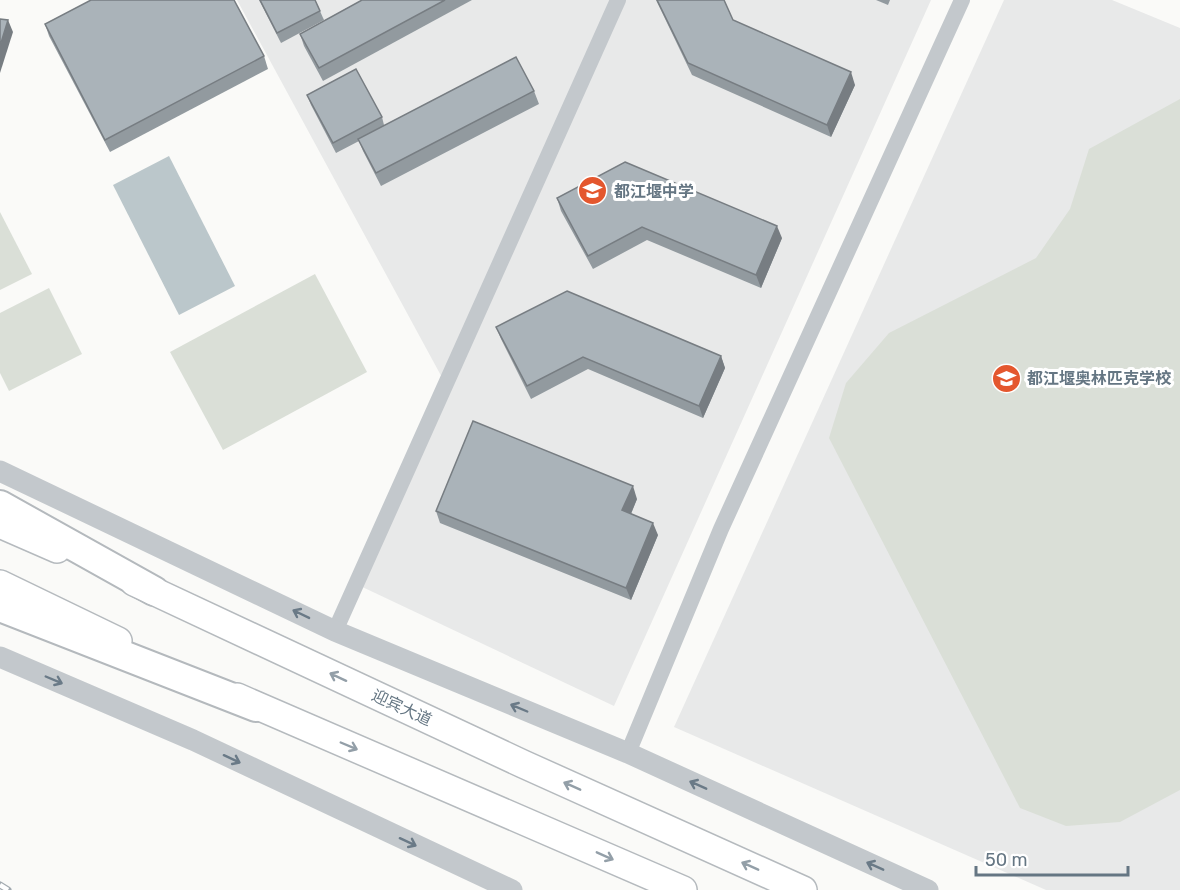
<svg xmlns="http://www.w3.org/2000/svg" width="1180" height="890" font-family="Rubik,'Noto Sans SC',sans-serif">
<rect width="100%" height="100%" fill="#fafaf8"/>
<g fill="#e8e9e9">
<path d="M237,0H931L614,706L356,584L445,383Z"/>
<path d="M1004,0H1112L1180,28V890H1046L674,727Z"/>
</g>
<g fill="#dadfd7">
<path d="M1180,99V790L1120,822L1066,826L1020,808L829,438L846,383L889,333L1036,258L1070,209L1089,149Z"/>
<path d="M0,212L32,274L0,290Z"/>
<path d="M315,274L367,372L223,450L170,352Z"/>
<path d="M49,288L82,354L9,391L0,373V313Z"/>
</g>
<path fill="#bbc7cb" d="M169,156L235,286L179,315L113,185Z"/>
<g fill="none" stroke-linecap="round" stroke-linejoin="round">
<defs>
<g id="primary">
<path d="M0,524L57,549"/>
<path d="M134,582L523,764L803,890"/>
<path d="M0,584L118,641"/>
<path d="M237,697L683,890"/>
</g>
<g id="trunk">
<path d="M0,505L154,591"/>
<path d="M0,607L256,707"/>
</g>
</defs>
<use href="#primary" stroke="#b5babe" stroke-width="30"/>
<use href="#trunk" stroke="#b4b9bd" stroke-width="32"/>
<g stroke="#c3c8cc" stroke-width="16">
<path d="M335,631L618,0"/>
<path d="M628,753L721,529L962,0"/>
</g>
<g stroke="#c3c8cc" stroke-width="21">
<path d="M0,471L335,631L628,753L928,890"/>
<path d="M0,657L193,740L512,890"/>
</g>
<use href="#primary" stroke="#fff" stroke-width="27"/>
<use href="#trunk" stroke="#fff" stroke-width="28"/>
<defs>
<path id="rail" d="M0,885L8,890"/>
</defs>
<use href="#rail" stroke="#a2aab0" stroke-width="7"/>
<use href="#rail" stroke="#fff" stroke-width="4.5" stroke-dasharray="14" stroke-linecap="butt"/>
</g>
<g fill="#929a9f">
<path d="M259,0H315L324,20L281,43Z"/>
<path d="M362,0H472L323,81L304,46L300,34Z"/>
<path d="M656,0H724L733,20L855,85L831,137L692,75Z"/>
<path d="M876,0H890L888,5Z"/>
<path d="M45,24L264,56L268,69L110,152L49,36Z"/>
<path d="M534,91L539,104L381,186L363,151L359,141L336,153L311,105L307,95L382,117L384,125Z"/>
<path d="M557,198L782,238L761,288L647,240L593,269L561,211Z"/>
<path d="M496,327L721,356L725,368L703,418L588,369L531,399L501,339Z"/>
<path d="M637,499L631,514L658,535L631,600L440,523L436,511Z"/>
</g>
<g fill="#777d82">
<path d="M8,20L13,32L0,73V46Z"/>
<path d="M851,72L855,85L831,137L827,125Z"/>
<path d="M777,226L782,238L761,288L756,275Z"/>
<path d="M721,356L725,368L703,418L699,406Z"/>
<path d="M633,486L637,499L627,523L622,510Z"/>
<path d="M653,523L658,535L631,600L626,588Z"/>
</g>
<g fill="#aab3b9" stroke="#777d82" stroke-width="1.5">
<path d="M91,0H234L264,56L105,140L45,24Z"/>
<path d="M260,0H315L320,11L277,33Z"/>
<path d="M362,0H445L319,68L300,34Z"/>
<path d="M657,0H724L733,20L851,72L827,125L688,63Z"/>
<path d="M0,19L8,20L0,46Z"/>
<path d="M516,57L534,91L376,173L358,139Z"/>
<path d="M356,69L382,117L333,143L307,95Z"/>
<path d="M625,162L777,226L756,275L642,227L588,256L557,198Z"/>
<path d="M567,291L721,356L699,406L583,357L527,386L496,327Z"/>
<path d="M473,421L633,486L622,510L653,523L626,588L436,511Z"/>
</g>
<defs><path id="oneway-shaft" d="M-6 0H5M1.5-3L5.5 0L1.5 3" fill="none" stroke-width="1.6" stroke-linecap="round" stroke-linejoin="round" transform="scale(1.5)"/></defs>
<g stroke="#6a7a87">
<use href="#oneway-shaft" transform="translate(301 614) rotate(-154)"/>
<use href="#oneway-shaft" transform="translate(54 680) rotate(23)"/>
<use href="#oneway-shaft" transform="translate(519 708) rotate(-157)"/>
<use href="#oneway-shaft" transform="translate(232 759) rotate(25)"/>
<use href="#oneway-shaft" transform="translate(698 785) rotate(-156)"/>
<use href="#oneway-shaft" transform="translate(408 842) rotate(25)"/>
<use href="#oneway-shaft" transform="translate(875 866) rotate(-156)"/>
</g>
<g stroke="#939fa8">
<use href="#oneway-shaft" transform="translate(338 677) rotate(-155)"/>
<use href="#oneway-shaft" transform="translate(349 746) rotate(23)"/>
<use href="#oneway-shaft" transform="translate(572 786) rotate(-156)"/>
<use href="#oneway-shaft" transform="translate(605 856) rotate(24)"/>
<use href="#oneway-shaft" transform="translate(750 866) rotate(-156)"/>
</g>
<defs>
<symbol id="school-disc" viewBox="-11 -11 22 22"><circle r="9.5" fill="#e4572e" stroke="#fff"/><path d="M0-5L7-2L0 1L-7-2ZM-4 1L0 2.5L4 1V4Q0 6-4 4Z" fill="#fff"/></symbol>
<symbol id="university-disc" viewBox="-11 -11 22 22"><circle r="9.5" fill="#e4572e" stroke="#fff"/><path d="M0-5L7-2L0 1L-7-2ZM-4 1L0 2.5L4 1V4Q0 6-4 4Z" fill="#fff"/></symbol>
</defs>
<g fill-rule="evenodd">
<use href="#school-disc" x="576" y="174" width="33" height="33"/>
<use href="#university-disc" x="990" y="362" width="33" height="33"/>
</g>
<g text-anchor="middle" stroke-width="6" stroke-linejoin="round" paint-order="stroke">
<g font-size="16" font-weight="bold" fill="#657683" stroke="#fff" text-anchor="start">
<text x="614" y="197">都江堰中学</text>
<text x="1027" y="384">都江堰奥林匹克学校</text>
</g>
<g font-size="16" fill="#657683" stroke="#fff">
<text transform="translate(402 707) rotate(25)" y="6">迎宾大道</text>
</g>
</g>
<path d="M976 866v9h152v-9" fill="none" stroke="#657683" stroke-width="3"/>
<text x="985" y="866" font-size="18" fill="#657683" stroke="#ffffff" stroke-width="4.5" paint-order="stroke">50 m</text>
</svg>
